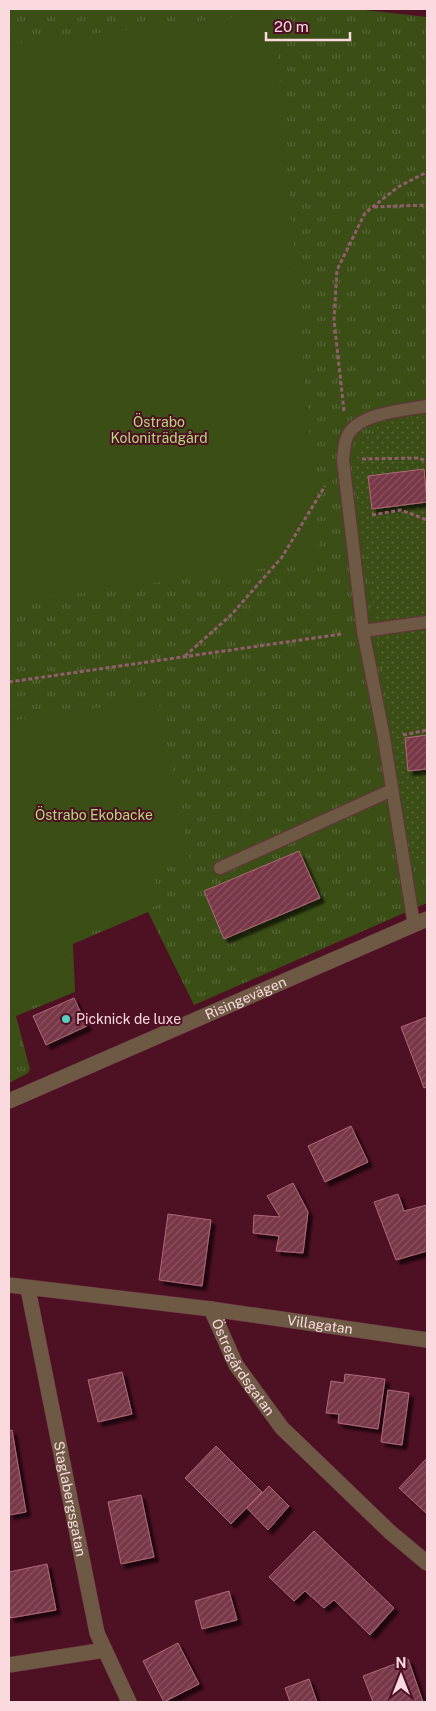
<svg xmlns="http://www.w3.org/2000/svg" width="436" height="1711" font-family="'Public Sans',sans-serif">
<defs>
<pattern id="grass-tufts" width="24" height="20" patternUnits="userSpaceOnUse" patternTransform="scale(1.25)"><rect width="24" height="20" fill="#3b4e16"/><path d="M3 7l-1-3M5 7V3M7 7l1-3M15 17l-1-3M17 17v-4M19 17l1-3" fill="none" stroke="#586737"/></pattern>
<pattern id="park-dots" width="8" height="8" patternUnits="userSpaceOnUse" patternTransform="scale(1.25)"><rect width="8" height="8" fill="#3b4e16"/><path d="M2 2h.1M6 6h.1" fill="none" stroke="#586737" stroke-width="1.8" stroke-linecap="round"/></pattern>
<pattern id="building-hatch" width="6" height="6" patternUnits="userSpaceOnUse" patternTransform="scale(1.25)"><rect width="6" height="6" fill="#783747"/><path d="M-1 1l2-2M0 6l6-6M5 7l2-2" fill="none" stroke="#8c5361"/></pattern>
<filter id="shadow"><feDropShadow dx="4.5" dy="4.5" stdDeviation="1" flood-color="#0009"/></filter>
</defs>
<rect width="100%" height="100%" fill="#4e1023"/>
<path fill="url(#grass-tufts)" d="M9,9H356L427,17V903L194,1005L148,912L73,944L75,992L16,1016L30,1069L28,1073L9,1083Z"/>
<path fill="url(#park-dots)" d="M427,415V876L413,860L400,787L353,472L359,446L375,428L393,420Z"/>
<g fill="#3b4e16">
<path d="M274,12L320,561L9,602V44Z"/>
<path d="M158,699L190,860L160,868L155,880L158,905L69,941L72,990L13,1014L20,1049L9,1054V721Z"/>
</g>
<g fill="url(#building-hatch)" stroke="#af6978" filter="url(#shadow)">
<path d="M424,469L427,502L372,509L368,476Z"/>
<path d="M427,735V769L408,771L405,738Z"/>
<path d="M299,851L320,898L224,939L204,891Z"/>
<path d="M74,998L87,1026L46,1045L33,1016Z"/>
<path d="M427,1017V1087L424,1088L401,1027Z"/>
<path d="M351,1126L368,1162L325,1182L308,1146Z"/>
<path d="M293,1183L308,1212L303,1253L276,1251L279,1236L253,1233L254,1215L280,1217L267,1196Z"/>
<path d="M398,1194L404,1211L427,1205V1251L396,1260L374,1202Z"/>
<path d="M168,1214L211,1220L202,1286L159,1280Z"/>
<path d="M122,1372L132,1414L98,1422L88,1380Z"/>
<path d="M345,1374L385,1379L378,1429L338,1423L339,1414L326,1413L331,1381L344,1383Z"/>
<path d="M388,1390L409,1393L402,1445L381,1442Z"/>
<path d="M12,1430L26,1512L9,1515V1431Z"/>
<path d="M216,1446L262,1492L231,1524L185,1478Z"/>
<path d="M427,1458V1514L399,1488Z"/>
<path d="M269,1486L289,1506L268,1530L247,1508Z"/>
<path d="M141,1495L154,1557L121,1564L108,1502Z"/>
<path d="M314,1531L394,1608L370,1635L334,1600L324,1608L305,1591L294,1601L269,1577Z"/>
<path d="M47,1564L56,1610L10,1618L9,1610V1572Z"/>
<path d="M229,1591L237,1620L202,1629L195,1601Z"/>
<path d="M178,1643L199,1684L164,1702L143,1661Z"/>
<path d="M408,1659L423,1702H373L363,1676Z"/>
<path d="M309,1679L317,1702H290L285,1688Z"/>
</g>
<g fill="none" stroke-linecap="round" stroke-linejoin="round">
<defs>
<g id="lane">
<path d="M363,631L427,622"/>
<path d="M220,868L392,790"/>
<path d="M414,925L384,738L363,631L343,460C344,453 344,443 347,437C357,413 405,410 427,406"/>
</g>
<g id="street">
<path id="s1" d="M9,1101L427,919"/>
<path id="s2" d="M9,1285L211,1309L236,1365L282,1428L390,1532L427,1563"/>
<path id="s3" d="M28,1289L97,1633L129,1702"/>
<path id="s4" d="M211,1309L427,1340"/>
<path d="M9,1665L105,1650"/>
</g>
</defs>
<use href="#lane" stroke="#6a3041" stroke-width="14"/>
<use href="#street" stroke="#6a3041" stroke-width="16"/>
<g stroke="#915f6c" stroke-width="3" stroke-dasharray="4 2.5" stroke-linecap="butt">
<path d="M374,207L427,205"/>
<path d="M344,411L334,320L337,270L365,213L398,187L427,172"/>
<path d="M362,459L419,458L427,462"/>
<path d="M372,515L401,510L427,520"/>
<path d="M185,656L232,614L282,557L325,486"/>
<path d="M9,682L342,634"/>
<path d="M403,735L427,730"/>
</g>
<use href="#lane" stroke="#6e5945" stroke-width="12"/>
<use href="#street" stroke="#6e5945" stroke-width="15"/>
</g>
<circle fill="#57cec2" stroke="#4e1023" stroke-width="2" cx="66" cy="1019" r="5"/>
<g text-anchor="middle" stroke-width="4" stroke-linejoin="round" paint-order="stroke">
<g font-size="14" fill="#b6d97f" stroke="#4e1023">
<text x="159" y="427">Östrabo<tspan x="159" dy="16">Koloniträdgård</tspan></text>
<text x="94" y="820">Östrabo Ekobacke</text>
</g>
<g font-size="14" fill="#fbdadf" stroke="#4e1023">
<text dy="5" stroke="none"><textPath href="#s1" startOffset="258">Risingevägen</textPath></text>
<text dy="5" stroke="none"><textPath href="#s4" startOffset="110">Villagatan</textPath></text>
<text dy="5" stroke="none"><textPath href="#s2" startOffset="270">Östregårdsgatan</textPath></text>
<text dy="5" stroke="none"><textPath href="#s3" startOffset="214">Staglabergsgatan</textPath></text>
</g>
<g font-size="14" fill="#fbdadf" stroke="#4e1023" text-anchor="start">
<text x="76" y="1024">Picknick de luxe</text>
</g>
</g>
<rect width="436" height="1711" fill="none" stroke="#fbdadf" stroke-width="20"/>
<g transform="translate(401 1676)" stroke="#4e1023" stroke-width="4" paint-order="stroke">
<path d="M0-4L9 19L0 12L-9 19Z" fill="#fbdadf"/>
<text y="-8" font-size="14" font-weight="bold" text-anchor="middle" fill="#fbdadf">N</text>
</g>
<path d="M266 32v8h84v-8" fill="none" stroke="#fbdadf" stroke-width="2.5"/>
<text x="274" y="32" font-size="15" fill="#fbdadf" stroke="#4e1023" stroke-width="4" paint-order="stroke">20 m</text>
</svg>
